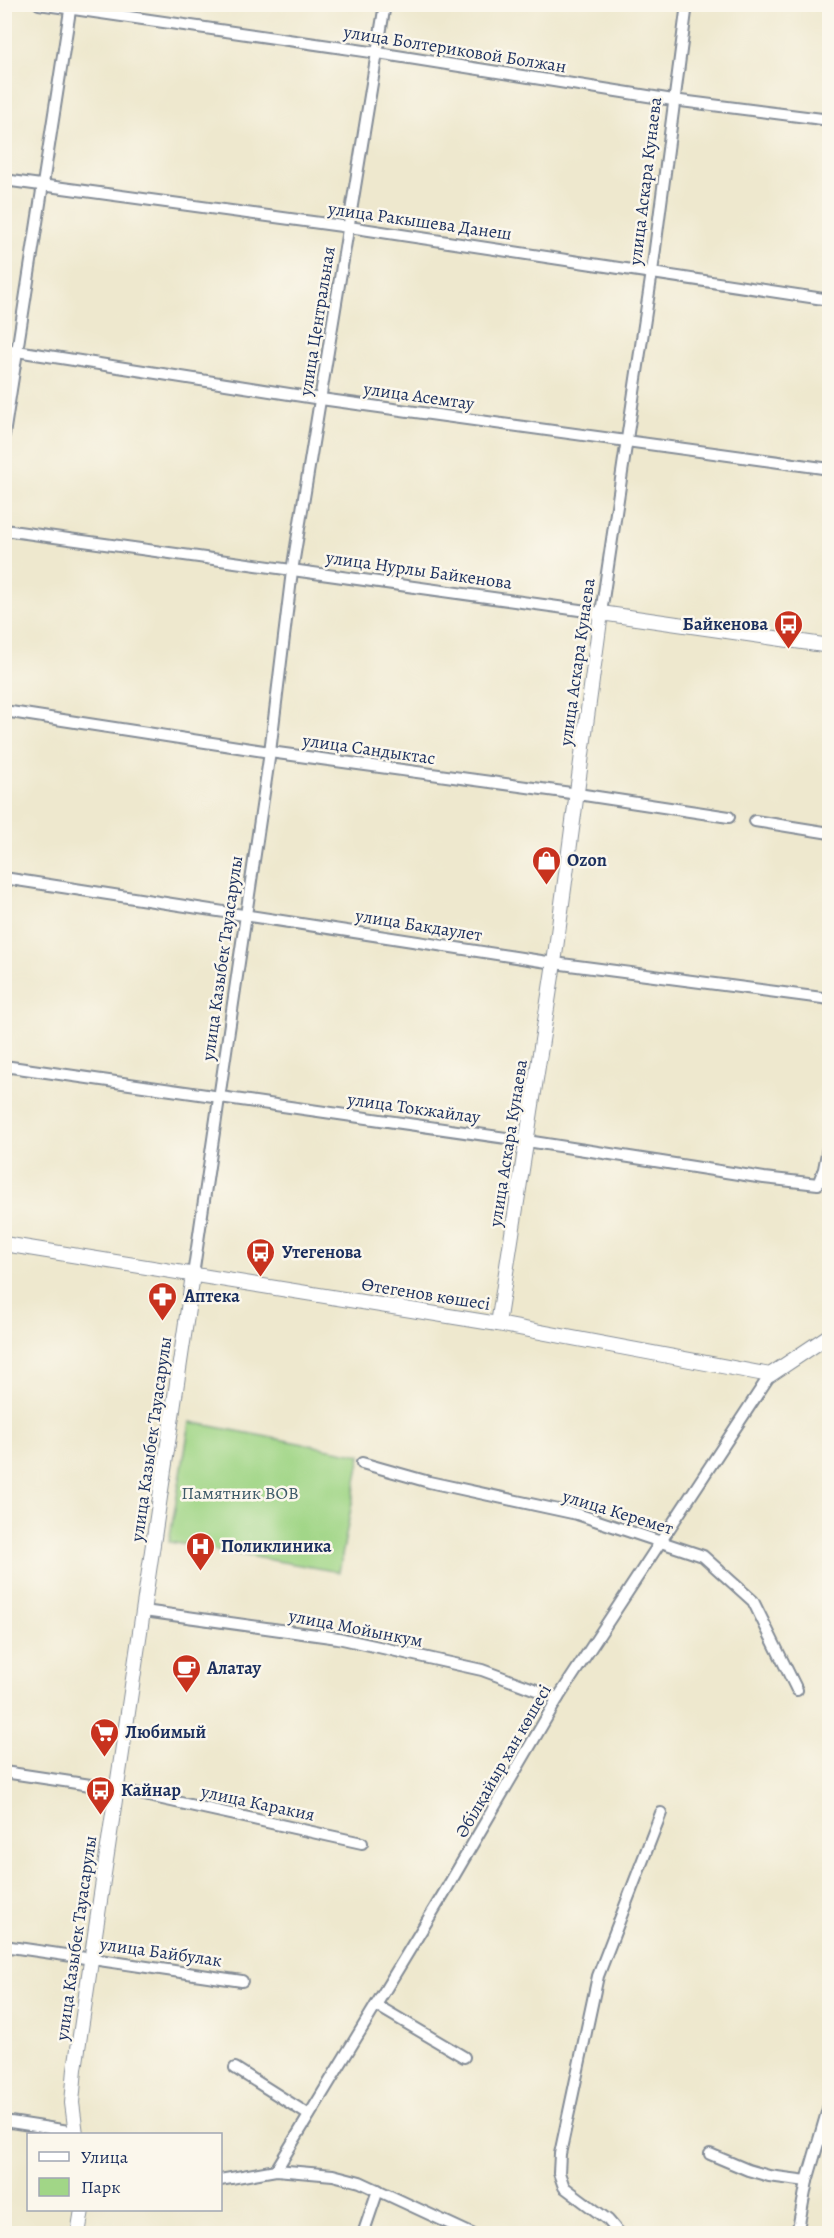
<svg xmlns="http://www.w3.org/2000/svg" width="834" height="2238" font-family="Alegreya,serif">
<rect width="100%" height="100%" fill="#fbf7ec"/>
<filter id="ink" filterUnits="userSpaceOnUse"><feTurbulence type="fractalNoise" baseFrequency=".0167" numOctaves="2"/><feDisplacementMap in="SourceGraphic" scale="12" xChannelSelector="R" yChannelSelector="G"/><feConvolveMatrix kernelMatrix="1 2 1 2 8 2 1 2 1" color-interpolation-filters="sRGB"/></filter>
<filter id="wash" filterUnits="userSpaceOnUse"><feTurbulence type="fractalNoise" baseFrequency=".008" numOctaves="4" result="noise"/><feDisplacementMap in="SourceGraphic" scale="24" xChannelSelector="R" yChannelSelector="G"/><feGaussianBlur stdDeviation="1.35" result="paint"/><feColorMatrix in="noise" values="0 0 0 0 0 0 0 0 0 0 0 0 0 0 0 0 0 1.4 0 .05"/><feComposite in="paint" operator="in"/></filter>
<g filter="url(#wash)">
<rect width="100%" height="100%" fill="#eee8ce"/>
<path fill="#a1d687" stroke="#5e8272" stroke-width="1.5" d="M190,1422L361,1455L339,1572L169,1542Z"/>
</g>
<g filter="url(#ink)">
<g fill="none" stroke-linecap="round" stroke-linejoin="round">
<defs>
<g id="minor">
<path d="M39,4L378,53L673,100L830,120"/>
<path d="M4,180L349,227L830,300"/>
<path d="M4,349L321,399L830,469"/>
<path d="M4,435L71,4"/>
<path d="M4,530L601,613L652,272L687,4"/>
<path d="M4,711L270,752L571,793L729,817"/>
<path d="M755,821L830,833"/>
<path d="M4,878L554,963L830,999"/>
<path d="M4,1066L527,1141L764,1178L818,1184L824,1169L830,1137"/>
<path d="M193,1275L270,752L292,571L385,4"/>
<path d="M362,1463L429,1482L577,1514L703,1556L753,1601L797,1690"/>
<path d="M144,1611L338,1638L482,1670L558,1698"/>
<path d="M4,1772L117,1789L362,1843"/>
<path d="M4,1946L242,1981"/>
<path d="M376,2005L464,2057"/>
<path d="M235,2068L309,2115"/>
<path d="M4,2121L75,2132"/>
<path d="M710,2154L748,2170L769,2176L807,2181"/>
<path d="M276,2170L444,1893L558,1698L770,1375"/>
<path d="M220,2180L276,2170L333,2175L360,2182L472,2234"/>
<path d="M363,2234L378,2190"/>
<path d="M620,2234L608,2220L564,2187L559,2173L560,2154L598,1976L661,1813"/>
<path d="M797,2234L807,2181L830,2102"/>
</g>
<g id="tertiary">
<path d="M4,1244L498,1324L770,1375L830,1335"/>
<path d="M498,1324L554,963L601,613L830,646"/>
<path d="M76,2134L72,2103L75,2069L193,1275"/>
<path d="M78,2234L82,2210"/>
</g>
</defs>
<use href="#minor" stroke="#848c96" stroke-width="14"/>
<use href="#tertiary" stroke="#848c96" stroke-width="16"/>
<use href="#minor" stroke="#fff" stroke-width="10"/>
<use href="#tertiary" stroke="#fff" stroke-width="14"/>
</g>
</g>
<defs>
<symbol id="bus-pin" viewBox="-11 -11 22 30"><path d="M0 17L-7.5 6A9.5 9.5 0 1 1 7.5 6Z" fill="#c8321e" stroke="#fbf7ec"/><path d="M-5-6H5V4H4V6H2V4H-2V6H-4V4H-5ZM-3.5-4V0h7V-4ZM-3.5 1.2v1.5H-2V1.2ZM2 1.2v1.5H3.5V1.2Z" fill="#fff"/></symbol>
<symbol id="shop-pin" viewBox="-11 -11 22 30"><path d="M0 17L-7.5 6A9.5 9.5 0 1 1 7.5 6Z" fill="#c8321e" stroke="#fbf7ec"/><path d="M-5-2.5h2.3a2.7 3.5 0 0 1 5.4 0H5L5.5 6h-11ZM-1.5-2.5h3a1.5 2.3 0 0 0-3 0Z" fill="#fff"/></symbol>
<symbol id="pharmacy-pin" viewBox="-11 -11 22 30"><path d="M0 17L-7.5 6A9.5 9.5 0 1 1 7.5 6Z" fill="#c8321e" stroke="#fbf7ec"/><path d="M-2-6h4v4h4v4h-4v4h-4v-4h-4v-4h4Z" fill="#fff"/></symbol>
<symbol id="hospital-pin" viewBox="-11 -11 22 30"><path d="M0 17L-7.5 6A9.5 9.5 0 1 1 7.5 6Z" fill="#c8321e" stroke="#fbf7ec"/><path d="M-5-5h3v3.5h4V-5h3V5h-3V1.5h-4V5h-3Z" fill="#fff"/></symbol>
<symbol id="cafe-pin" viewBox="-11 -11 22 30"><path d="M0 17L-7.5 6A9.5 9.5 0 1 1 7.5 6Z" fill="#c8321e" stroke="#fbf7ec"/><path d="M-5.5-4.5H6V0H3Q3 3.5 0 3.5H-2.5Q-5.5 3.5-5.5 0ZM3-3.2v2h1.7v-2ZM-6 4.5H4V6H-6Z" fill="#fff"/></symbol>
<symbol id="supermarket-pin" viewBox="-11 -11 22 30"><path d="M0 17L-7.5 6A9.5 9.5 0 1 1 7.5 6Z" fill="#c8321e" stroke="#fbf7ec"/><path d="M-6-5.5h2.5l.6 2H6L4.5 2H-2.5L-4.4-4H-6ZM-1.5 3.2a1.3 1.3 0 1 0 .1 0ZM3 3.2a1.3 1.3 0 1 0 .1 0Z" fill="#fff"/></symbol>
</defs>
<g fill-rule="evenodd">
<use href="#bus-pin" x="772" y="608" width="33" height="45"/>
<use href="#shop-pin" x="530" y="844" width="33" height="45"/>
<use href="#bus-pin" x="244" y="1236" width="33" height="45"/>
<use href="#pharmacy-pin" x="146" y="1280" width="33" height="45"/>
<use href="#hospital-pin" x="184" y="1530" width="33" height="45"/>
<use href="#cafe-pin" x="170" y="1652" width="33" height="45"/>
<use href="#supermarket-pin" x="88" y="1716" width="33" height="45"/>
<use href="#bus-pin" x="84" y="1774" width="33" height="45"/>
</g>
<g text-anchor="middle" stroke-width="5" stroke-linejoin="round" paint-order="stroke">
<g font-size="18" fill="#1b2f5e" stroke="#fbf7ec">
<text transform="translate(455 49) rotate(9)" y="6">улица Болтериковой Болжан</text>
<text transform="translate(645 181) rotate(-83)" y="6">улица Аскара Кунаева</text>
<text transform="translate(420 221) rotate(8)" y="6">улица Ракышева Данеш</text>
<text transform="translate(317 321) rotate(-81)" y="6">улица Центральная</text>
<text transform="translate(419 396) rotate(8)" y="6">улица Асемтау</text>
<text transform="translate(419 570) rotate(8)" y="6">улица Нурлы Байкенова</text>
<text transform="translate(577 662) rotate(-82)" y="6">улица Аскара Кунаева</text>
<text transform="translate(369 749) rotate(8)" y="6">улица Сандыктас</text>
<text transform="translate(419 925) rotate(9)" y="6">улица Бакдаулет</text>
<text transform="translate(222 958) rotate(-82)" y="6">улица Казыбек Тауасарулы</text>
<text transform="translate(414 1108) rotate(8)" y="6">улица Токжайлау</text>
<text transform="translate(508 1143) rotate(-81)" y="6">улица Аскара Кунаева</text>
<text transform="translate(426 1294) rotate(9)" y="6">Өтегенов көшесі</text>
<text transform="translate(151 1439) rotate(-82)" y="6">улица Казыбек Тауасарулы</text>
<text transform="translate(618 1512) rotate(17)" y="6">улица Керемет</text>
<text transform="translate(356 1628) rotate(11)" y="6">улица Мойынкум</text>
<text transform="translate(503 1761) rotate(-60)" y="6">Әбілқайыр хан көшесі</text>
<text transform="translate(258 1803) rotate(12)" y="6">улица Каракия</text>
<text transform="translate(76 1938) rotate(-82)" y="6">улица Казыбек Тауасарулы</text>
<text transform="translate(161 1952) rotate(8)" y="6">улица Байбулак</text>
</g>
<g font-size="18" font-weight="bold" fill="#1b2f5e" stroke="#fbf7ec" text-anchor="start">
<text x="768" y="630" text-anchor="end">Байкенова</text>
<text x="567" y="866">Ozon</text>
<text x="282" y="1258">Утегенова</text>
<text x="184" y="1302">Аптека</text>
<text x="221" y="1552">Поликлиника</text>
<text x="207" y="1674">Алатау</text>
<text x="125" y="1738">Любимый</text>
<text x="121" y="1796">Кайнар</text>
</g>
<g font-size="18" fill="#3c5968" stroke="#fbf7ec">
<text x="240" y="1499">Памятник ВОВ</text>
</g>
</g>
<rect width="834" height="2238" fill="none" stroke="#fbf7ec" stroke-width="24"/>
<rect x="27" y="2133" width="195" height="78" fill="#fbf7ec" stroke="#a1a7b3" stroke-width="1.5"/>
<rect x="39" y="2152" width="30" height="9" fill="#ffffff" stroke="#a1a7b3" stroke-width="1.5"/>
<text x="81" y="2163" font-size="18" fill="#1b2f5e">Улица</text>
<rect x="39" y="2178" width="30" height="18" fill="#a1d687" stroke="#a1a7b3" stroke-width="1.5"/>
<text x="81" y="2193" font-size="18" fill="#1b2f5e">Парк</text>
</svg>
